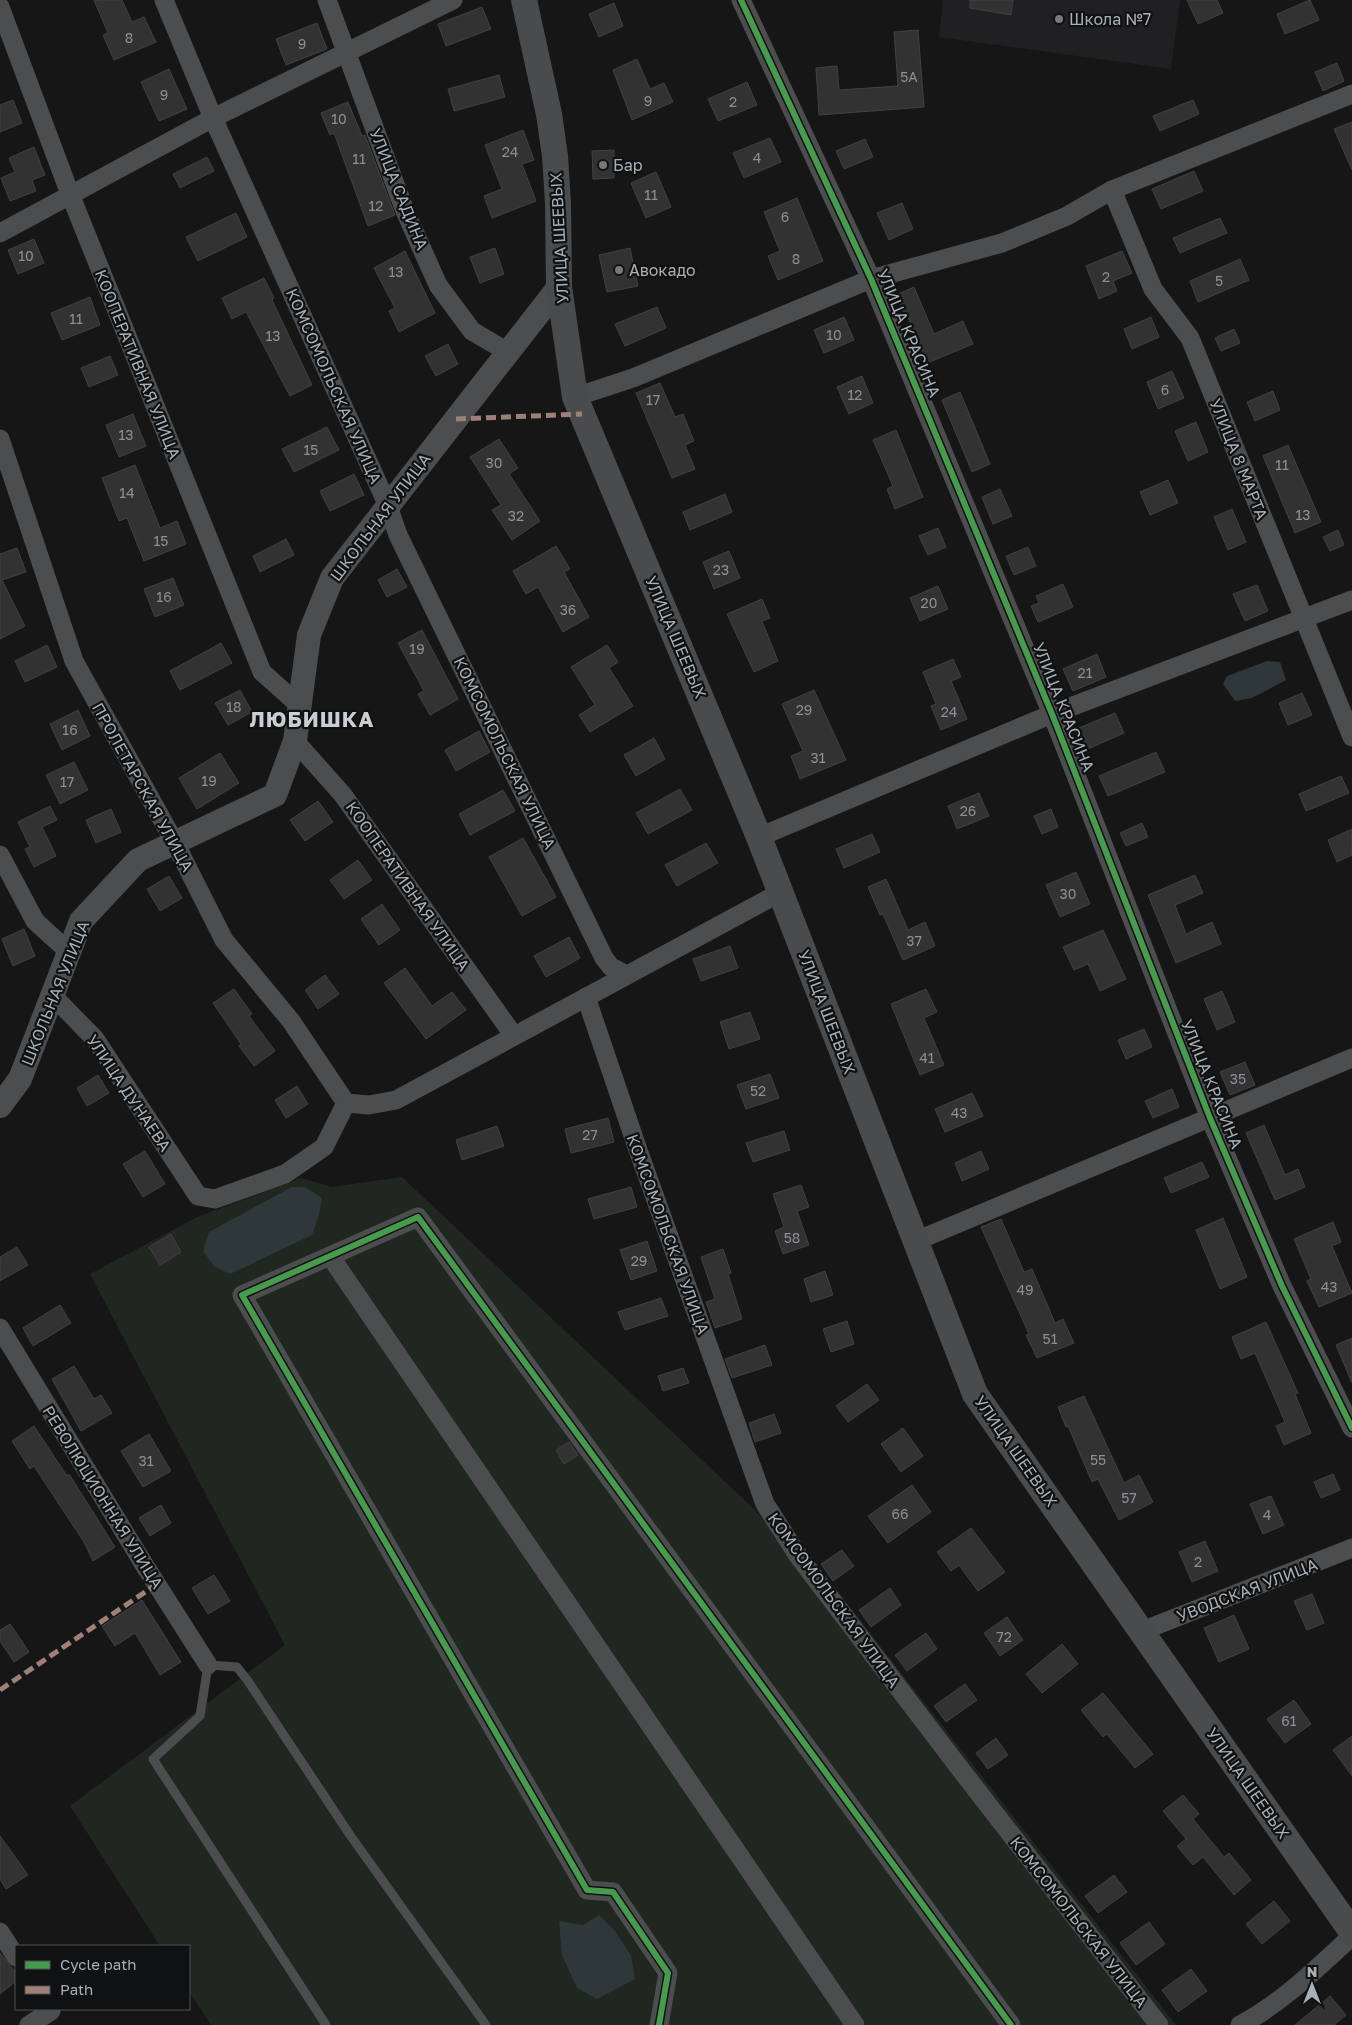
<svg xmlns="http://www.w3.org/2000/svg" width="1352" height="2025" font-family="'Golos Text',sans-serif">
<rect width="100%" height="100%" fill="#161616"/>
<path fill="#202022" d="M943,0H1180L1171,69L939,37Z"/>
<path fill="#202720" d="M402,1177L828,1579L1176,2025H211L189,1991V1946H160L70,1806L285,1645L90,1274L197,1217L301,1178L332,1187Z"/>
<g fill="#2e383b">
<path d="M1267,661L1280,662L1286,680L1252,698L1235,701L1223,684L1227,676Z"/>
<path d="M292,1187H305L322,1198L319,1215L312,1235L230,1274L214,1266L203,1251L209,1232Z"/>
<path d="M599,1915L615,1931L631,1956L635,1979L597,1999L577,1988L562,1955L559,1921L583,1925Z"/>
</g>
<g fill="#323233" stroke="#3f4142">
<path d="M94,0H122L132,22L144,17L156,42L114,60L103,35L108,33Z"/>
<path d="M970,0H1013L1011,15L970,8Z"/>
<path d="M1187,0H1217L1223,13L1198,24Z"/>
<path d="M1310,0L1319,20L1285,34L1277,14Z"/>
<path d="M614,3L623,26L599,37L589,14Z"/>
<path d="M482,7L491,29L446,46L438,24Z"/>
<path d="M317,23L327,49L286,65L276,39Z"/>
<path d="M918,30L924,107L819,115L816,68L837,66L839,90L898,86L894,32Z"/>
<path d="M637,59L650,89L664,83L673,102L632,120L613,70Z"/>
<path d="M1337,63L1344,81L1323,91L1315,72Z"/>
<path d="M169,69L187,109L159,121L141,82Z"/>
<path d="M499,75L505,97L454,111L448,89Z"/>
<path d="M747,82L757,105L718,121L708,99Z"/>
<path d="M13,100L22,123L0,132V105Z"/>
<path d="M1193,100L1199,114L1160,131L1153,116Z"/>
<path d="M348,102L362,136L365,135L395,215L368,226L334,133L330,135L321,113Z"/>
<path d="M1352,122V170L1334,129Z"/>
<path d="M523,130L534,160L522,164L536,201L492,218L484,196L502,189L485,145Z"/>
<path d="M770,138L781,162L744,178L733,153Z"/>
<path d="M865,139L873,157L844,169L836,151Z"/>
<path d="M34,147L45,175L32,180L36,191L10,201L1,178L15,172L9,158Z"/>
<path d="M614,150V178L593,179L592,151Z"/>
<path d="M207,157L214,171L180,188L173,174Z"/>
<path d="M1194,171L1203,191L1161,209L1152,189Z"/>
<path d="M656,172L671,207L646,218L631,183Z"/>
<path d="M797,198L823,261L778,280L768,256L780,251L764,212Z"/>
<path d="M902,203L913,229L889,240L877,213Z"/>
<path d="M236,213L247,237L198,261L186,237Z"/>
<path d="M1220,218L1227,233L1180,253L1173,238Z"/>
<path d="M34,239L44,263L18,274L8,250Z"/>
<path d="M495,248L504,274L480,283L470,257Z"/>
<path d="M630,248L638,286L607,292L599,255Z"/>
<path d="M405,251L435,313L399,332L389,311L395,308L374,268Z"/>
<path d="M1122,251L1132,273L1113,281L1117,291L1099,299L1086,266Z"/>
<path d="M1240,259L1249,280L1198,302L1190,281Z"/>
<path d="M264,278L274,298L272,300L312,385L290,396L246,312L232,319L222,298Z"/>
<path d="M914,287L934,334L963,321L973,344L927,363L908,317L906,318L896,295Z"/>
<path d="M90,297L100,325L62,340L51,313Z"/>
<path d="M657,307L666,328L625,346L615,324Z"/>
<path d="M844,317L854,340L824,353L814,330Z"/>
<path d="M1151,317L1159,337L1132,349L1124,329Z"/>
<path d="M1234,329L1240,343L1221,351L1215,338Z"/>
<path d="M448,344L458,364L436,376L425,356Z"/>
<path d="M110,356L118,375L89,387L81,368Z"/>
<path d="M1172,371L1184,398L1158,409L1147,382Z"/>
<path d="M862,376L873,403L849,414L837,387Z"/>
<path d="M660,383L675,417L683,414L694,441L685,445L695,469L672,478L636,393Z"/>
<path d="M1273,391L1280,410L1255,421L1247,402Z"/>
<path d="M960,392L990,464L972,472L942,400Z"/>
<path d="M133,414L146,446L119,457L106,425Z"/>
<path d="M1196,422L1208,452L1188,461L1175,431Z"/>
<path d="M327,427L339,450L294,472L282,449Z"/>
<path d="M896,430L923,497L895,509L887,489L893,486L873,440Z"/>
<path d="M499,439L518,468L509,474L540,521L512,540L492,510L501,505L470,457Z"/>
<path d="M1288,445L1321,522L1295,533L1263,456Z"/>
<path d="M135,465L160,528L177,521L186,544L144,561L127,518L119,521L102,478Z"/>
<path d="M354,474L364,495L330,511L320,491Z"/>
<path d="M1168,480L1178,503L1150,515L1140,492Z"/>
<path d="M1000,489L1012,516L993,524L982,497Z"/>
<path d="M725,494L732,512L690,530L683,512Z"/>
<path d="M1232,509L1246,542L1228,550L1214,517Z"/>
<path d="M938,528L946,547L928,555L919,536Z"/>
<path d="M1338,530L1344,545L1330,551L1323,537Z"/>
<path d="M286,539L294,555L260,572L253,556Z"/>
<path d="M556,546L570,569L564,572L589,617L563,632L538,587L526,594L513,571Z"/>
<path d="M1028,547L1036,566L1014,575L1006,556Z"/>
<path d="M17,548L26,572L2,580L25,626L0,639V554Z"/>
<path d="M729,551L740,578L714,589L703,562Z"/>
<path d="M397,569L407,587L387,597L378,580Z"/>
<path d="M173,578L184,605L155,617L144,589Z"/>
<path d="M1063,584L1073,607L1038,622L1031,606L1039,603L1036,596Z"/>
<path d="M1257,585L1268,611L1245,621L1233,594Z"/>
<path d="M938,586L948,609L920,621L910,598Z"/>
<path d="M762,599L770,618L762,621L778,661L754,672L727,614Z"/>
<path d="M422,630L458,699L430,715L418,694L424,691L398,643Z"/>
<path d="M221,643L232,663L180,690L170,671Z"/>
<path d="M47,645L57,667L25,682L15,661Z"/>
<path d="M607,645L618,662L609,668L633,706L590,732L579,715L595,705L571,667Z"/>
<path d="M1097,654L1106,677L1073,691L1063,669Z"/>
<path d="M953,659L961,677L951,681L967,719L941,730L931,706L936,704L923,672Z"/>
<path d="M240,690L252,712L228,725L215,703Z"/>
<path d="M814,690L846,760L800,779L791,756L803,751L782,704Z"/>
<path d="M1302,693L1312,715L1288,725L1279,703Z"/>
<path d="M78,710L90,736L62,750L50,724Z"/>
<path d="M1115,713L1124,733L1088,749L1079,728Z"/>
<path d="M479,731L490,752L456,771L445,750Z"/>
<path d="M654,738L665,759L636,776L624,755Z"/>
<path d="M1156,752L1165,772L1108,796L1099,776Z"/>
<path d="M220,753L239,783L197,809L179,778Z"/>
<path d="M74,762L88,790L60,804L46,775Z"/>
<path d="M1341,776L1349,793L1306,811L1299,794Z"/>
<path d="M680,789L692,810L648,834L636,813Z"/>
<path d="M503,790L515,811L470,835L459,814Z"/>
<path d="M979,793L989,816L957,829L948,806Z"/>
<path d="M318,801L333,822L305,841L290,820Z"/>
<path d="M50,806L57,820L42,827L56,856L34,867L25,849L30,847L18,822Z"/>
<path d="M111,809L121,832L96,843L86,820Z"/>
<path d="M1051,809L1058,827L1042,834L1034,816Z"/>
<path d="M1142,823L1148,837L1126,846L1120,833Z"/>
<path d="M1352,829V855L1337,862L1328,840Z"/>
<path d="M872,834L880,852L844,868L836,849Z"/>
<path d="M523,838L556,897L522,916L489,857Z"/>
<path d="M706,843L718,863L677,886L665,865Z"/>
<path d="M358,860L372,880L344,899L330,880Z"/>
<path d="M1076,872L1090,904L1060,917L1046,885Z"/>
<path d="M1195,875L1203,893L1175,905L1186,934L1212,922L1221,944L1176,963L1148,895Z"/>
<path d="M169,876L182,898L160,911L147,889Z"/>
<path d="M886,879L908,930L925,922L935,946L903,960L883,914L880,915L868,887Z"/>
<path d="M382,904L400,930L379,945L361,919Z"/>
<path d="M24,929L35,956L13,966L2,939Z"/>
<path d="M1103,930L1126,979L1100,991L1088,964L1074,970L1063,947Z"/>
<path d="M569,937L580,958L546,977L534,956Z"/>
<path d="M730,946L738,968L701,981L693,959Z"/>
<path d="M405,968L432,1006L452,992L466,1010L426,1039L384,983Z"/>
<path d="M325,975L339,994L318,1009L305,990Z"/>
<path d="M234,989L252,1014L249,1016L275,1051L254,1066L239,1046L241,1044L213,1003Z"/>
<path d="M926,989L937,1012L924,1018L944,1065L920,1075L891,1004Z"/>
<path d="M1222,991L1235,1022L1217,1030L1204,999Z"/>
<path d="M750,1012L760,1039L729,1049L720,1022Z"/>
<path d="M1144,1029L1152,1047L1126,1059L1118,1040Z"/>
<path d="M1245,1062L1255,1085L1230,1095L1220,1072Z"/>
<path d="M770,1074L779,1098L746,1109L737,1085Z"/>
<path d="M98,1075L109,1093L87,1106L77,1088Z"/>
<path d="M297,1086L308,1104L286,1118L275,1100Z"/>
<path d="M1172,1089L1179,1107L1153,1118L1145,1101Z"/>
<path d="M972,1093L983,1116L945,1132L935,1109Z"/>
<path d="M608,1118L614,1142L571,1153L565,1129Z"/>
<path d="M1264,1125L1285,1175L1298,1169L1305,1187L1275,1200L1246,1133Z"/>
<path d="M497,1126L504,1146L462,1160L456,1140Z"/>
<path d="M784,1131L790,1150L753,1162L746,1143Z"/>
<path d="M145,1151L165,1184L143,1197L123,1164Z"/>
<path d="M981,1151L989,1169L962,1181L955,1163Z"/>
<path d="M1202,1162L1209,1177L1171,1193L1164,1178Z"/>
<path d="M801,1185L809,1207L797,1211L809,1245L783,1254L775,1231L784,1227L773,1194Z"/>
<path d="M631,1187L637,1207L594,1219L588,1199Z"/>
<path d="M1223,1218L1247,1277L1220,1289L1196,1230Z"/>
<path d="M1001,1219L1024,1272L1032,1269L1055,1323L1063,1319L1074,1343L1037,1358L1026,1335L1029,1334L981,1227Z"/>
<path d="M1333,1222L1341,1242L1332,1246L1352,1293L1319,1307L1307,1281L1311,1279L1294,1239Z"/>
<path d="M171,1234L181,1252L160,1265L149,1247Z"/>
<path d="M647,1241L657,1271L631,1280L620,1250Z"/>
<path d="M17,1247L28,1265L0,1281V1257Z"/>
<path d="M723,1249L731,1273L728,1274L742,1319L715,1328L706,1302L715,1299L701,1257Z"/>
<path d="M825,1271L833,1295L811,1302L804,1279Z"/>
<path d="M661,1298L668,1316L625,1330L618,1312Z"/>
<path d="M60,1305L71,1323L33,1346L23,1328Z"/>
<path d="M847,1321L854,1344L831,1352L823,1329Z"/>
<path d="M1266,1322L1298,1393L1295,1394L1311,1433L1284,1445L1276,1426L1285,1422L1255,1353L1241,1359L1232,1337Z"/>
<path d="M1352,1338V1383L1336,1345Z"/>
<path d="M765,1345L772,1365L732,1378L725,1359Z"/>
<path d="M74,1366L94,1399L101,1395L112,1413L81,1431L52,1379Z"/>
<path d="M683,1368L689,1383L663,1391L658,1376Z"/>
<path d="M867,1384L879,1400L848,1422L836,1406Z"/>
<path d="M1084,1396L1124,1483L1139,1475L1153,1502L1119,1520L1098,1479L1092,1482L1068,1426L1066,1427L1058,1407Z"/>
<path d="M774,1414L781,1433L755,1442L749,1423Z"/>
<path d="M34,1426L67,1476L69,1474L115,1547L93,1561L84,1542L34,1466L30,1469L12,1441Z"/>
<path d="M903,1428L923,1456L901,1472L881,1444Z"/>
<path d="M149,1434L171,1471L143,1487L121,1451Z"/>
<path d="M569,1442L578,1455L564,1464L556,1450Z"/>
<path d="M1333,1474L1340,1490L1321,1498L1314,1482Z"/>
<path d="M912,1485L931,1512L888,1543L868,1516Z"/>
<path d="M1271,1496L1284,1525L1263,1534L1250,1504Z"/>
<path d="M161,1505L171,1523L150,1536L139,1518Z"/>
<path d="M971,1528L1005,1572L978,1591L959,1565L951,1571L937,1552Z"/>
<path d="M1205,1541L1218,1571L1192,1582L1179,1552Z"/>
<path d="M842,1550L854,1566L833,1581L821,1564Z"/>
<path d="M214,1575L230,1601L208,1614L192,1588Z"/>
<path d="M890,1588L901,1605L871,1627L859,1610Z"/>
<path d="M1312,1594L1324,1623L1307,1630L1294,1601Z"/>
<path d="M142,1600L181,1662L160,1675L135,1633L115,1646L102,1626Z"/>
<path d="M1234,1615L1249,1649L1219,1662L1204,1628Z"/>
<path d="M1007,1617L1023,1640L1000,1656L984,1633Z"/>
<path d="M10,1624L29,1652L14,1662L0,1641V1630Z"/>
<path d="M926,1633L937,1649L907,1671L895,1655Z"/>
<path d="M1062,1644L1078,1664L1042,1693L1026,1674Z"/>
<path d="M965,1684L977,1700L946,1722L934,1706Z"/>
<path d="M1103,1693L1153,1754L1135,1768L1107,1734L1103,1737L1081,1710Z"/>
<path d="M1294,1700L1311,1724L1285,1743L1267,1719Z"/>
<path d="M1352,1736V1776L1333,1750Z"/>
<path d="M996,1738L1008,1755L988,1769L976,1753Z"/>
<path d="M1183,1795L1199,1814L1193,1819L1224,1857L1229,1853L1251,1880L1234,1895L1203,1857L1193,1865L1177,1846L1186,1839L1163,1811Z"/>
<path d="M0,1836L28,1875L6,1889L0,1879Z"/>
<path d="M1114,1875L1127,1892L1098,1913L1085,1896Z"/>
<path d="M1274,1901L1290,1921L1262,1944L1246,1924Z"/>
<path d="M1149,1922L1165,1944L1136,1965L1120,1943Z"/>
<path d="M0,1953L16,1973V1981L0,1994Z"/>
<path d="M1191,1969L1207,1991L1178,2012L1162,1990Z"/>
<path d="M1330,1996L1346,2015L1334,2025H1295Z"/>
</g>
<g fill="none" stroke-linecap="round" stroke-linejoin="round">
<path stroke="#4b4d4f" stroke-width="9" d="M326,2025L153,1759L200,1716L208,1665L237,1667L248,1681L350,1835L486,2025"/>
<g stroke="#4b4d4f" stroke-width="19">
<path d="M164,0L213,118L388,506L398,535L604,958L611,967L627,975"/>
<path d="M327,0L405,211L438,285L472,331L508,352"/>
<path d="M741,0L871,279L1052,714L1210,1118L1282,1286L1352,1428"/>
<path d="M0,7L70,194L262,672L300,706"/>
<path d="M1112,190L1153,289L1190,338L1352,737"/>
<path d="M0,233L213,118L453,0"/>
<path d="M575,397L633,378L871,279L1002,243L1067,216L1112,190L1352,94"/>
<path d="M0,439L74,661L175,843L224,940L291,1021L346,1103"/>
<path d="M295,741L343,795L514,1036"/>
<path d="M759,837L1052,714L1352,600"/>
<path d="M0,855L35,921L69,952"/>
<path d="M52,995L95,1039L198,1196L215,1199L285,1174L324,1147L346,1103"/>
<path d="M586,997L638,1150L765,1504L799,1557L961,1770L1159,2025"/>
<path d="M346,1103L369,1105L396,1100L781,892"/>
<path d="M916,1241L1352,1058"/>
<path d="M330,1256L855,2025"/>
<path d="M0,1328L145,1566L208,1665"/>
<path d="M1142,1631L1352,1548"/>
<path d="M0,1932L16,1957"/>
<path d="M29,2025L51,2011"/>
<path d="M659,2025L668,1973L613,1892L587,1890L242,1295L418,1217L1011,2025"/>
<path d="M1240,2025C1282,2003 1317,1968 1352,1936"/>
</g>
<path stroke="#4b4d4f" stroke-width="24" d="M0,1106L20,1079L81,921L138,860L275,795L295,741L309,635L332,578L559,287"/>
<path stroke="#4a4b4d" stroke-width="26" d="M524,0L549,114L555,156L558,203L559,287L575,397L759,837L975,1394L1352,1932"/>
<g stroke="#9e8076" stroke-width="5" stroke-dasharray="10 5" stroke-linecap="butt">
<path d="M456,419L582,414"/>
<path d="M0,1690L157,1584"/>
</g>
<defs>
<g id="cycleway">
<path d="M741,0L871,279L1052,714L1210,1118L1282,1286L1352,1428"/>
<path d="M659,2025L668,1973L613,1892L587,1890L242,1295L418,1217L1011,2025"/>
</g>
</defs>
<use href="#cycleway" stroke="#101112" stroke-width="9"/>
<use href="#cycleway" stroke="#469c4c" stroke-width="6"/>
</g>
<g fill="#757a7e" stroke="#101112" stroke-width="2">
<circle cx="1059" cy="19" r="5"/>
<circle cx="603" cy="165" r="5"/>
<circle cx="619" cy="270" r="5"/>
</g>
<g text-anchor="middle" stroke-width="4.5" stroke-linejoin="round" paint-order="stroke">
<g font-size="14" fill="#8a9095">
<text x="129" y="43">8</text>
<text x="302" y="49">9</text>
<text x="909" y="82">5А</text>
<text x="164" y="100">9</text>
<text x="648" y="106">9</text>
<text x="733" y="107">2</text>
<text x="339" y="124">10</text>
<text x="510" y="157">24</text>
<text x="757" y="163">4</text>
<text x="359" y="164">11</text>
<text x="651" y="200">11</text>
<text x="376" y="211">12</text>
<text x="785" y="222">6</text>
<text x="26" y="261">10</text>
<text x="796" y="264">8</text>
<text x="396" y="277">13</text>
<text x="1106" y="282">2</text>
<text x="1219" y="286">5</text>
<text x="76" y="324">11</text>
<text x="834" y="340">10</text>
<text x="273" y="341">13</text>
<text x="1165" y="395">6</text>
<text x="855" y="400">12</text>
<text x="653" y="405">17</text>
<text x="126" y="440">13</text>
<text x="311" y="455">15</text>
<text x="494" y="468">30</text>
<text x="1282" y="470">11</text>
<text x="127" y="498">14</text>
<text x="1303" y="520">13</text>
<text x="516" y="521">32</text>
<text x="161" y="546">15</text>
<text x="721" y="575">23</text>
<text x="164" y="602">16</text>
<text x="929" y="608">20</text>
<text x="568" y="615">36</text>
<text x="417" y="654">19</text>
<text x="1085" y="678">21</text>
<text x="234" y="712">18</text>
<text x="804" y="715">29</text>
<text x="949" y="717">24</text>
<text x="70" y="735">16</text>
<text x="818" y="763">31</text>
<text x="209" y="786">19</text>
<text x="67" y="787">17</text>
<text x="968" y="816">26</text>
<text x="1068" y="899">30</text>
<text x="914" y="946">37</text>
<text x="927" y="1063">41</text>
<text x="1238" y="1084">35</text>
<text x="758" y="1096">52</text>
<text x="959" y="1118">43</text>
<text x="590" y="1140">27</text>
<text x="792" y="1243">58</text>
<text x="639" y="1266">29</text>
<text x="1329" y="1292">43</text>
<text x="1025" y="1295">49</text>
<text x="1050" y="1344">51</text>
<text x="1098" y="1465">55</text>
<text x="146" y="1466">31</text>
<text x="1129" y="1503">57</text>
<text x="900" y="1519">66</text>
<text x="1267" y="1520">4</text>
<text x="1198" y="1567">2</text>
<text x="1004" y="1642">72</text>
<text x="1289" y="1726">61</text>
</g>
<g font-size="16" fill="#a8b0b6" stroke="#101112" text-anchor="start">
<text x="1069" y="25">Школа №7</text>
<text x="613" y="171">Бар</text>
<text x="629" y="276">Авокадо</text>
</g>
<g font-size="16" fill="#a8b0b6" stroke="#101112">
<text transform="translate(399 189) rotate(68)" y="6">УЛИЦА САДИНА</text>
<text transform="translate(559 238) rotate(-93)" y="6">УЛИЦА ШЕЕВЫХ</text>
<text transform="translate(909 333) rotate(67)" y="6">УЛИЦА КРАСИНА</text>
<text transform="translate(138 364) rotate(68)" y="6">КООПЕРАТИВНАЯ УЛИЦА</text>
<text transform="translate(334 386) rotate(66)" y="6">КОМСОМОЛЬСКАЯ УЛИЦА</text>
<text transform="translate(1239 459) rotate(68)" y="6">УЛИЦА 8 МАРТА</text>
<text transform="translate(380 517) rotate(-53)" y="6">ШКОЛЬНАЯ УЛИЦА</text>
<text transform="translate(676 637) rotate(67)" y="6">УЛИЦА ШЕЕВЫХ</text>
<text transform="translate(1064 707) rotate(68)" y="6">УЛИЦА КРАСИНА</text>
<text transform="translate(505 753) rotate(64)" y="6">КОМСОМОЛЬСКАЯ УЛИЦА</text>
<text transform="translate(143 787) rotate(61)" y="6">ПРОЛЕТАРСКАЯ УЛИЦА</text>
<text transform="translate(408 886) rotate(55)" y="6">КООПЕРАТИВНАЯ УЛИЦА</text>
<text transform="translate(55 993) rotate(-68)" y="6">ШКОЛЬНАЯ УЛИЦА</text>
<text transform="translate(827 1012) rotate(69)" y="6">УЛИЦА ШЕЕВЫХ</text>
<text transform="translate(1212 1084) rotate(68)" y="6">УЛИЦА КРАСИНА</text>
<text transform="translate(129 1093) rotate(56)" y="6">УЛИЦА ДУНАЕВА</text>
<text transform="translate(668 1234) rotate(70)" y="6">КОМСОМОЛЬСКАЯ УЛИЦА</text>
<text transform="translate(1016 1451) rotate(55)" y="6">УЛИЦА ШЕЕВЫХ</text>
<text transform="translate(103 1497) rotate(58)" y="6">РЕВОЛЮЦИОННАЯ УЛИЦА</text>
<text transform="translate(1247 1590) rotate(-21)" y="6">УВОДСКАЯ УЛИЦА</text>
<text transform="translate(834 1600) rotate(54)" y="6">КОМСОМОЛЬСКАЯ УЛИЦА</text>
<text transform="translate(1248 1783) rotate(55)" y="6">УЛИЦА ШЕЕВЫХ</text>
<text transform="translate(1079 1922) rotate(52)" y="6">КОМСОМОЛЬСКАЯ УЛИЦА</text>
</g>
<g font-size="21" font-weight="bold" letter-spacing="1" fill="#c9ced2" stroke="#101112">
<text x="312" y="727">ЛЮБИШКА</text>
</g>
</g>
<rect x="15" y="1945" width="175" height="65" fill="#101112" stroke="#4d5154"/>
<rect x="25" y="1961" width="25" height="8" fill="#469c4c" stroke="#4d5154"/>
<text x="60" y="1970" font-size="15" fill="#a8b0b6">Cycle path</text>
<rect x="25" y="1986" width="25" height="8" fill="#9e8076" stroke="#4d5154"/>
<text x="60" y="1995" font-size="15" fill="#a8b0b6">Path</text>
<g transform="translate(1312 1985)" stroke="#101112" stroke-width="4" paint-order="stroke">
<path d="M0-4L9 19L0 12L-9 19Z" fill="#a8b0b6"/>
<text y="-8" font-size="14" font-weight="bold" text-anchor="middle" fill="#a8b0b6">N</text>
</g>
</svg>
